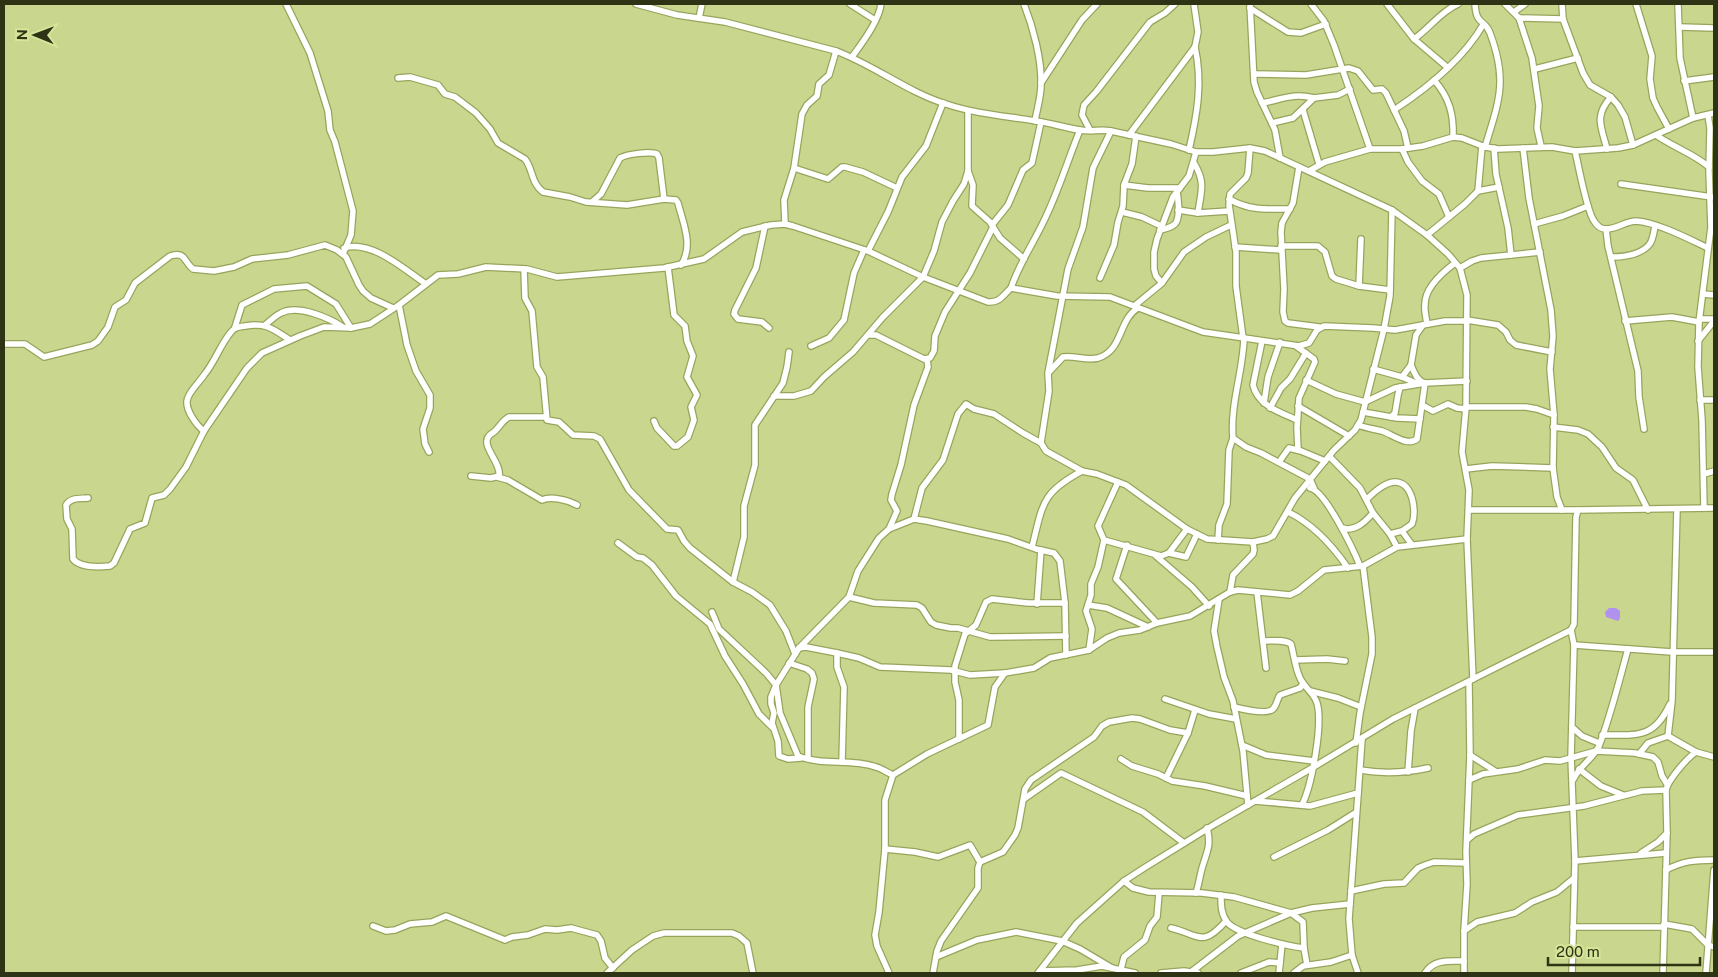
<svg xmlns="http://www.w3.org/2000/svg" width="1718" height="977" font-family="'Public Sans',sans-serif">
<rect width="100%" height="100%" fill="#c8d78d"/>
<path fill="#b091ef" d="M1609,608H1616L1620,611V618L1618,621L1606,617L1605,612Z"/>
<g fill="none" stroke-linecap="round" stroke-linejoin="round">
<defs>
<g id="minor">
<path d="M286,4L310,53L328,111L330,130L335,142L353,211L351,235L343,254"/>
<path d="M636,4L677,15L725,22L836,51C874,65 907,92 946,104C976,114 1005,116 1036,121C1051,123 1065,128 1080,130C1090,132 1101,129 1111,131L1171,144L1196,152H1213L1250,148L1265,151L1392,210L1427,235L1448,254L1460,268L1467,295L1466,407L1462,452L1469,490L1467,539L1473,679"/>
<path d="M850,4L875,20"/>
<path d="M1024,4C1033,27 1042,60 1041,85C1041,97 1037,109 1035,121"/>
<path d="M1250,4L1254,82L1257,92L1275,130L1280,158"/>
<path d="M1311,4L1324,21L1334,45L1370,149"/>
<path d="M1387,4L1414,39L1447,67"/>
<path d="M1475,4C1476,26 1485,19 1490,33C1508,81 1499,101 1485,147"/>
<path d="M1505,4L1519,18L1532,58L1539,106L1537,128L1541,146"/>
<path d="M1562,4L1563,19L1583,73L1590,85L1611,97L1618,105L1625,117L1633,145"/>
<path d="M1636,4L1652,56L1650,79L1653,98L1657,107L1669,129"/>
<path d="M1678,4L1680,58L1693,118"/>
<path d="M1250,8L1288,32L1301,33L1326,24"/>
<path d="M1514,12L1525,4"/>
<path d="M699,18L702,4"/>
<path d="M1519,18L1563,19"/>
<path d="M1680,27L1714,28"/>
<path d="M1414,39C1430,28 1440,12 1458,4"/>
<path d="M852,57C862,43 879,21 881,4"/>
<path d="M1535,69L1578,58"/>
<path d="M1254,74L1306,75L1349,68L1358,71L1373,90L1382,89L1386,93L1404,131L1408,148"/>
<path d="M398,78L410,77L438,85L445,94L455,97L476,113L490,129L498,143L525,159C533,169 531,183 543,192L570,197L586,202L627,205L664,199L676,200L678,203C683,223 694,246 681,265"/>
<path d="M1434,80C1449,97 1454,114 1453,137"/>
<path d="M1684,81L1714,77"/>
<path d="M1041,83L1082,20L1097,4"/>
<path d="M1262,103C1283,99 1293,93 1314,98"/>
<path d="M1303,110L1319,164"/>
<path d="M1394,110C1426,89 1463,59 1483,25"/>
<path d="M968,111V171L973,185L972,206L990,222L1000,238L1024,259"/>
<path d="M1272,123L1293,118L1314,98L1338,95L1350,89"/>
<path d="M1090,130L1082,115L1084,105L1096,92L1150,22L1165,13L1175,4"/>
<path d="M1129,135L1195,47L1198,32L1194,4"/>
<path d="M1656,135C1673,147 1694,154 1709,167"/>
<path d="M1494,148L1496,174L1508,228L1511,255"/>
<path d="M1523,148L1529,198L1551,310L1553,336L1550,369L1554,415L1553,468L1557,497L1562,510"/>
<path d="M1402,149L1408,162L1422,181L1439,194L1449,217"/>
<path d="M1607,149C1601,126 1594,116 1611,97"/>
<path d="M1189,150C1197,115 1203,83 1195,47"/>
<path d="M1575,151C1579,167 1586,209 1594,221C1597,226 1601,229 1606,229C1617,229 1626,221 1636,221C1656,222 1689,239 1708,248"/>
<path d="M1194,163C1206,183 1201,191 1198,213"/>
<path d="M1299,167L1293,203L1282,223L1281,232L1284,289L1283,312L1285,321L1288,323L1319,327"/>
<path d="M794,168L828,179L842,167H845L863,172L897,188"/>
<path d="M1309,171L1325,162L1370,149H1402L1423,146L1453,137L1462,138L1485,147L1498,149L1552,147L1575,151L1618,148L1633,145L1693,118L1714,113"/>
<path d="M1621,184L1712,197"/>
<path d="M1124,185L1148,188H1180"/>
<path d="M1478,191L1482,146"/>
<path d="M1229,199C1250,211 1267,209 1290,209"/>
<path d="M592,202L601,194L620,158C627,154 651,151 657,154L659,158L664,199"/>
<path d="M1178,210L1198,213L1229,211"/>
<path d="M1122,212L1142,217L1161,226"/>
<path d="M785,224L784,200L794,168L802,114L807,105L817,96L819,84L829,75L836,51"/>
<path d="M1534,224L1563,216L1588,206"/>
<path d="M992,225L1008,205L1023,170L1032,163L1041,122"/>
<path d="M765,226L756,268L735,310L734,314L738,319L762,322L769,328"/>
<path d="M1606,229L1608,246L1638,371L1639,397L1644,429"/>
<path d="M1160,230C1164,229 1171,228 1175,224C1181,217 1178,200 1177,191"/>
<path d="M1427,235L1465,204L1478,191L1499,187"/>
<path d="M1281,246H1318L1325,252L1332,276L1336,279L1359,286L1390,290"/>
<path d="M1235,247L1281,250"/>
<path d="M344,248C371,239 405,270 426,284"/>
<path d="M868,251L888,212L902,177L926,146L943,103"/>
<path d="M1611,257C1623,257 1640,255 1649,245C1653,241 1654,231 1655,226"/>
<path d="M1460,268L1472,261L1481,258L1540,252"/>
<path d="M524,269L525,298L532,311L537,367L543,377L547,420L559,422L573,435L594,436L600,439L629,490L667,529L678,530L684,541L690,548L733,582L752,592L770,605L786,631L795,654"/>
<path d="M1100,278L1114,245L1118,222L1123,206L1124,185L1132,164L1136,136"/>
<path d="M1162,283L1156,276L1154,269V252L1157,239L1173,197L1189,176L1196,152"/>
<path d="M1359,286L1361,239"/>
<path d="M1011,288C1020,261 1037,238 1048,212C1060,186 1069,157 1080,130"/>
<path d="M1703,294L1714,295"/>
<path d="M399,305L407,345L416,371L430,395V408L423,429L425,444L429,452"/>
<path d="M1134,306L1162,283L1184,252L1206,237L1231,225"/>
<path d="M1700,319H1714"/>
<path d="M1467,320L1498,325L1506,332L1510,340L1516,345L1552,352"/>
<path d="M1625,321L1672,317L1699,322"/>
<path d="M1427,324C1426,317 1424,310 1425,304C1425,287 1443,272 1455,263"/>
<path d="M265,325C270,321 276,315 281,313C298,304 329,318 343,327"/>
<path d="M235,327L242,305L274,289L307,286L336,304L351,328"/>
<path d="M870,335H876L924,359L930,358L934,351L935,336L945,312L970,273L993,227"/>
<path d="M1243,338L1236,286V252L1229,205L1230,194L1246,178L1248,173L1250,148"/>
<path d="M1244,338C1243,372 1230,404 1233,438L1246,447L1261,453L1310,479L1314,488"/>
<path d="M1262,341L1253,385C1258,406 1280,412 1297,420"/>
<path d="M1698,341L1714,321"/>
<path d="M4,344H25L44,357L92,345L98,341L108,327L115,307L126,300L135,283L170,256C186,251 183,261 193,269L214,271L234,267L252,259L288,255L325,245L337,250L346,257L359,285L363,291L371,298L393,308"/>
<path d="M811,346L829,338L844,320L854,273L864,250"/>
<path d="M1296,346L1314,359L1315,362L1299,398L1297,428L1298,450"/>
<path d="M1373,369L1402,377L1418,384"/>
<path d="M1049,372L1063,357C1074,355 1086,361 1098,358C1123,351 1118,320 1138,308"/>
<path d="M1402,377L1411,365L1416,335L1423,325"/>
<path d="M1306,380L1336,394L1365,402L1395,388L1425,383L1467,381"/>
<path d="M774,396H794L811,391L824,377L853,352L883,317L923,277L934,251L942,222L953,201L964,184L968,171"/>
<path d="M1700,400H1714"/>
<path d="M1264,403L1268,377L1280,342"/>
<path d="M1422,405L1433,411L1448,404L1457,408L1466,409"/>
<path d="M1298,406L1349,436"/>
<path d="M1466,407H1526L1537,409L1554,415"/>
<path d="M1270,408L1281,388L1290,379L1306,353"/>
<path d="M1363,412L1397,418L1420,419"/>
<path d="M1391,417L1395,413L1398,395L1400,387"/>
<path d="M654,421L657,428L674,446H677L688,437L694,420L691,407L697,395L687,377L693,356L687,341L685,326L674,315L668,267"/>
<path d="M1358,425C1366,428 1374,429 1382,431C1392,434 1407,447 1417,439L1425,383C1417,381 1414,372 1411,365"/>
<path d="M1553,427L1578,430L1588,434L1602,447L1616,468L1633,480L1648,510"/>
<path d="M204,431C197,426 186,411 187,401C188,392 199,383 204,375C215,362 220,345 231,332C235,327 239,327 245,326C266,322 273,329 290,340"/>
<path d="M1329,456L1360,488L1373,513L1390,534L1397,547"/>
<path d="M1279,462L1289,448L1301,451L1325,461"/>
<path d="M1466,469L1492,466L1553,468"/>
<path d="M1082,471L1097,474L1126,485L1187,529L1207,539L1253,542L1267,539L1273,536L1295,498L1334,450L1355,430L1361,420L1384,329L1390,296L1392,210"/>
<path d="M1704,474L1714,471"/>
<path d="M471,476L491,478L499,476C502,464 480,445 489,436C490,434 493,433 495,431C500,426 503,420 509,417H546"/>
<path d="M497,477L508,480L542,500C551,496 568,500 577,505"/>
<path d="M1310,488C1325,490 1354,551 1360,566"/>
<path d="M88,498C80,499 71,497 66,505L67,519L72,529L73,559C80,568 100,567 110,566L114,563L130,529L145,523L152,498L164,495L170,489L186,467L204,431L247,368L262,353L300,336L324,327L351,328L370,324L399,305L438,275L458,274L486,267L527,269L557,277L664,268L704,259L742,232L771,225L785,224L793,226L868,251L923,277L988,302C1000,303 1003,295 1011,288L1057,296L1110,297L1203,332L1299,346L1309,343L1317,330L1324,326L1373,328L1395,330L1445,321H1467"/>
<path d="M1367,499C1374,492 1384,483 1394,482C1413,481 1417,512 1412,524L1402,531L1390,534"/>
<path d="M1704,508L1702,420L1698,367L1699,322L1711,227L1709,171L1710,128L1708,115"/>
<path d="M1469,510H1578"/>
<path d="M1288,512C1313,524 1332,545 1348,568"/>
<path d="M914,519L922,488L943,460L958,414L966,404L974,409L994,414L1023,433L1041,443"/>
<path d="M1342,528C1355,532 1365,522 1373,513"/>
<path d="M889,529L897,511L891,500L892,494L901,465L914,405L928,367L927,359"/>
<path d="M1402,531L1412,545"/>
<path d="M1104,540L1161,556L1169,553L1187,529"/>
<path d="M1218,540L1219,525L1227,504L1229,450L1233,438"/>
<path d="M618,543L637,557L643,558L652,565L676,596L710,624L725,656L743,684L759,714L772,727"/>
<path d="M1127,545L1116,579L1157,623"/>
<path d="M1032,547C1043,504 1041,493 1082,471L1046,451L1041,443L1042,436L1049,391L1048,373L1068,269L1083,227L1093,168L1111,131"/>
<path d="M1169,553L1186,557L1197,534"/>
<path d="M1156,556L1192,587L1209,606"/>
<path d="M733,582L744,537V506L755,465V425L783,383L787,367L789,352"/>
<path d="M1230,592L1233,575L1253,554L1254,550L1253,542"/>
<path d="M1257,592L1266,668"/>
<path d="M849,597L874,603L917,605L922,608L931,622L936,625L951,628H958L990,637L1066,636"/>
<path d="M1219,599L1214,631L1217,647L1224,677L1233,701L1243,751L1248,805"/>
<path d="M1037,604L1041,550"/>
<path d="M1088,605L1107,608L1148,627"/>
<path d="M712,612L719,629L766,673L776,685L771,697V704L774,713L772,723L778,741L779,756L788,759L801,758"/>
<path d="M1571,630L1574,645L1571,757L1575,861L1572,973"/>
<path d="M1263,641C1272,641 1284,639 1291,644C1294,655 1295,667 1300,678C1304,687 1314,693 1317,703C1323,724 1312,785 1302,805"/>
<path d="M1574,645L1672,652H1714"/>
<path d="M799,648L806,647L837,653L859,658L880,667L951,670L970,675L1005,673"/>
<path d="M1089,650L1092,629L1086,611L1091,595V584L1098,567L1104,540L1098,526L1118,482"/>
<path d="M837,653V667L844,687L842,762"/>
<path d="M1295,660L1327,659L1345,661"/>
<path d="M789,663L807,669L812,673L814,679L808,707V758"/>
<path d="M1310,691L1338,698L1361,707"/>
<path d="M1165,699L1209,714L1236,719"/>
<path d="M1234,707C1242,709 1267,715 1273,709C1277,705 1277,699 1280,695L1300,688L1303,684"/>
<path d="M1572,727L1582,736L1599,743"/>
<path d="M1602,735C1637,735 1654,739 1670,704"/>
<path d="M1668,736L1696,752L1714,757"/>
<path d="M959,739V700L955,682V666L965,634L976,625L986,602L992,599L1028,603H1065L1066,655"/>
<path d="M1356,743L1360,713L1372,654V637L1363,566"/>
<path d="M1242,745L1266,755L1314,761"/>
<path d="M1639,754L1648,743L1668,736L1672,701L1677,509"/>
<path d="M1470,755L1495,771"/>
<path d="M1121,759L1132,766L1158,774L1172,781L1205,786L1247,796"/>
<path d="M1579,769L1601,786L1623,795"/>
<path d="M1360,770C1383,774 1405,773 1428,768"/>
<path d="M1408,772L1411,731L1415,708"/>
<path d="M893,775C888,773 884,770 879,768C853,758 823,766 798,756L780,713L776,685L799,648L849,597L858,571L879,538L889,529L914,519L927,521L1008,539L1036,549L1054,553L1060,561L1065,603"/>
<path d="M1166,778L1188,733L1195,710"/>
<path d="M1469,780L1483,774L1518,769L1545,760L1560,761L1596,751L1635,753L1653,757L1658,762L1662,776L1667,784"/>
<path d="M1573,780C1579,766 1593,759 1599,746C1611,715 1619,681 1628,649"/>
<path d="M1024,799L1061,773L1143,812L1184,843"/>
<path d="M1255,801L1310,806L1358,793"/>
<path d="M1467,840L1474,834L1518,815L1584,806L1642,791L1666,790"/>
<path d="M885,849L915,852L938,857L970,845L980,862L978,868V888L941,941L937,951L933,973"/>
<path d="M1641,853L1658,842L1667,833"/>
<path d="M1274,857L1328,830L1355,813"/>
<path d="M1575,861L1666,853"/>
<path d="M980,862L1003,852L1015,835L1018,828L1025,789L1031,780L1094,737L1102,726L1109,722L1132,718L1140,719L1170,730L1188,733"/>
<path d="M1666,870C1683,861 1695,860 1714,860"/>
<path d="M1124,881L1133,888L1149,892L1202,893L1234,897L1291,913L1312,908L1350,904"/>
<path d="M1351,891L1384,884L1404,883L1418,868L1425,865L1434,862L1466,863"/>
<path d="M1196,893C1199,884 1200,874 1203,865C1208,849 1211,845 1207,828"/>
<path d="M1221,895C1221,905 1221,914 1227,922C1236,934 1287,946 1304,948"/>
<path d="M1664,924L1692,929L1708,945L1714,947"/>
<path d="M373,926L386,931L395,930L410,924L432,922L446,916L505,940L512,937L528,935L545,929L557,930L571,928L597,935L601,941L605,958L613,968"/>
<path d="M1573,927H1664"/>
<path d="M1171,928C1200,935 1202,948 1226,921"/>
<path d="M1464,931L1477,922L1515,913L1532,902L1557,892L1574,878"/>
<path d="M936,957L977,940L1016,932L1062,941L1080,949L1112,968"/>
<path d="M1121,969L1124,957L1145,940L1150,926L1157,917L1159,893"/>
<path d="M1040,971L1077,970L1102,966L1135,973"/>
<path d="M1191,972L1238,936L1291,913L1303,922L1304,948L1307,965"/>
<path d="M607,973L632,950L653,936L664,933H732L739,936L747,943L753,973"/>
<path d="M889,973L877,946L875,935L879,912L885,849V800L893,775L927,754L988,725L995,687L1005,673L1034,668L1050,658L1089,650L1107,638L1119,633L1140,630L1157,623L1190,616L1230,592L1238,590L1290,595L1298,591L1324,570L1363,566L1397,547L1467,539"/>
<path d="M1038,973L1077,923L1124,881L1144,868L1215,824L1312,768L1393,719L1571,630L1574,624L1576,517L1578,510L1714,508"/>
<path d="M1161,973L1184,971L1198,973"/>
<path d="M1241,973L1269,962L1280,963"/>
<path d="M1279,973L1282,944"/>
<path d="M1294,973L1303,966L1331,962L1352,955"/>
<path d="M1358,973L1352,955L1349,919L1362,739"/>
<path d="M1425,973C1434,959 1449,961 1464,961"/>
<path d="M1464,973V931L1467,884L1466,852L1470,755L1469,682"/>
<path d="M1663,973L1667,833L1666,790C1668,780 1687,758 1696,752"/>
<path d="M1706,973L1714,870"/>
</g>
</defs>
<use href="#minor" stroke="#97a55c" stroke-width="8"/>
<use href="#minor" stroke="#fff" stroke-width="5.5"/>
</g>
<rect width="1718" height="977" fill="none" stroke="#2d3314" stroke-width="10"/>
<g transform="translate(35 35) rotate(271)" stroke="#d5e599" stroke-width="4" paint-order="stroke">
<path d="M0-4L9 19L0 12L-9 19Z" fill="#2d3314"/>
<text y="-8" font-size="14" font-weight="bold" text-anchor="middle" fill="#2d3314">N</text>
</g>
<path d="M1548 957v8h152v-8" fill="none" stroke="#2d3314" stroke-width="2.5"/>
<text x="1556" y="957" font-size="15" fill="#2d3314" stroke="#d5e599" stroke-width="4" paint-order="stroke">200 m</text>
</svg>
